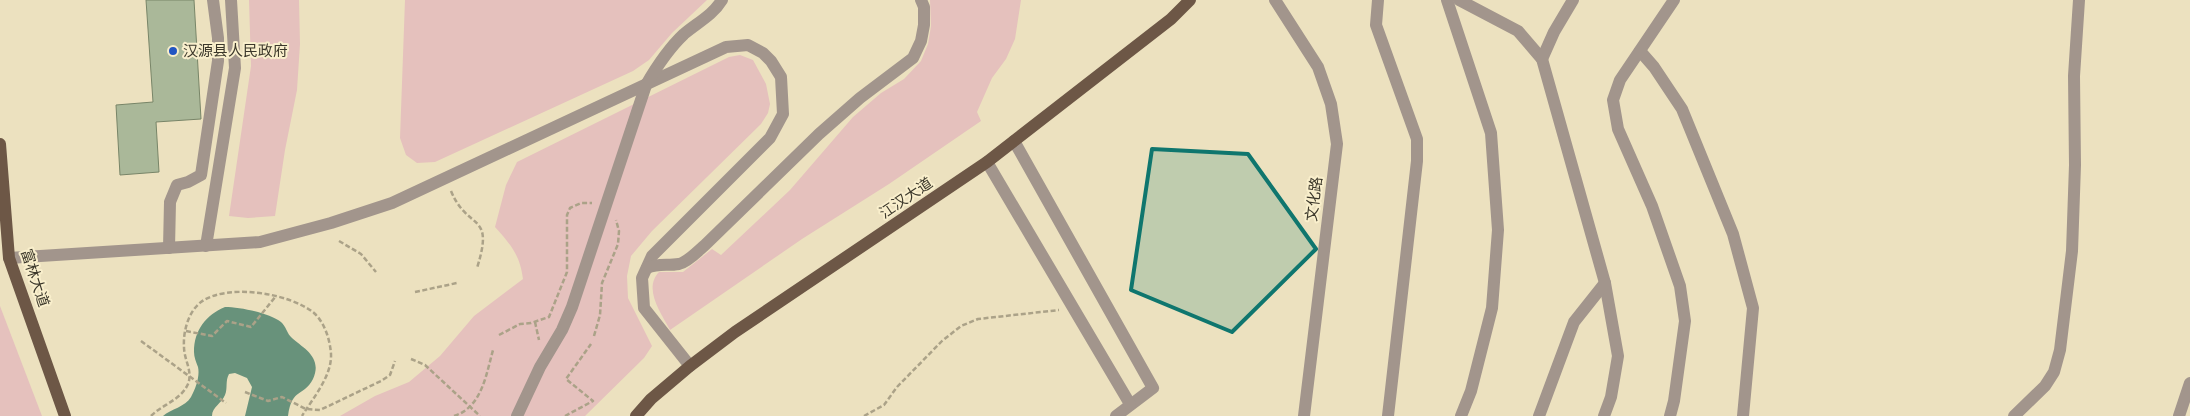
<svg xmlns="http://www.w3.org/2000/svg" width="2190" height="416" font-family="Barlow,'Noto Sans SC',sans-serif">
<rect width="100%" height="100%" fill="#ece1bf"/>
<g fill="#e5c1bd">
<path d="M249,0H299L300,44L297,90L285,150L275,216L248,218L229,216L251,66Z"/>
<path d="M405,0H707L672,33L649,60L633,71L435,162L417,163L406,155L400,138Z"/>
<path d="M930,0H1021L1015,39L1006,59L992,78L977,112L981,121L889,184L802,239L670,330C661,313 643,289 659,272H683L712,249L721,255L790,190L853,117L881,93L904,79L921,61L928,44L931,26Z"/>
<path d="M740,55L753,60L766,84L770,104L768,113L761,124L652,231L631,256L627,276L628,298L652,346L644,358L585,416H340L375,396L409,382L440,356L474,316L523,279C520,255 511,245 495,227L506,185L517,162L729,57Z"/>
<path d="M0,306L42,416H0Z"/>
</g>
<path fill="#68927b" d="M225,307C240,307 269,313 281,322C286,326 287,334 292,338C303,348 323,357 313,379C304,397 292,387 288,416H245L252,387L247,378L235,373L229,374C225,381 228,388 225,395C222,403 212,407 212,416H163C171,409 185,407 191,397C196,388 200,376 198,367C196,362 194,357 194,352C194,330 206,315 225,307Z"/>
<path fill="#aab899" stroke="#788568" d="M146,0H194L201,119L156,122L159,172L120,175L116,105L153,102Z"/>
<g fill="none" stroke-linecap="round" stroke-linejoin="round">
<g stroke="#aba288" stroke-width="2.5" stroke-dasharray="5 2.5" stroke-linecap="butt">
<path d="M451,191C468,232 495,211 477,268"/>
<path d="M339,241L361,254L376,272"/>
<path d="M415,292L457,283"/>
<path d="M535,322L539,340"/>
<path d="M186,331L212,336L227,321L251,327L276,296"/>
<path d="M499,335L520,324L531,323L549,317L567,272V215L570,208L581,203H592"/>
<path d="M594,336L600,315L602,283L618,244L619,231L616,220"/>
<path d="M141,341L226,403"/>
<path d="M411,359L425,365L480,416"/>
<path d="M245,392L268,401L282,397L306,409L320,410L381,381L390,375L395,361"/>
<path d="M151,416C163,404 181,400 188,384C193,371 184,360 184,347C183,332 188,312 201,302C227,283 290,293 314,313C325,323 330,340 331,354C332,376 313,398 302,416"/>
<path d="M454,416C482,407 486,375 493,350"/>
<path d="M565,416L593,401L566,379L591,344"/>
<path d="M864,416L884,405L897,387L942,341L961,326L978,319L1059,310"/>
</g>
<g stroke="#a2958c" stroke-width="12">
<path d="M1275,0L1318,67L1331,104L1337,144L1304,416"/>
<path d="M1378,0L1376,25L1417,139V161L1388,416"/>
<path d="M1447,0L1491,133L1498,230L1492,308L1471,391L1461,416"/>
<path d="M1459,0L1518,31L1542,59L1605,283L1618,356L1611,397L1604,416"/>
<path d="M1640,51L1654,67L1682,109L1733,234L1753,308L1743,416"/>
<path d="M1542,59L1554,32L1573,0"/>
<path d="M1014,141L1153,388L1116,416"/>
<path d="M987,162L1130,404"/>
<path d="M206,246L235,68L231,0"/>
<path d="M169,248L170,202L177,185L188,182L201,175L218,61V38L213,0"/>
<path d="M9,258L260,242L331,223L392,203L726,47L748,45L763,53L771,61L781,77L783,114L770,138L652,256L642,278L644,308L690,366"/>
<path d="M647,268C658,263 667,266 679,264C688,262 698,251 705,245L819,134L860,98L913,58L921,41L924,25V7L921,0"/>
<path d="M517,416L540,367L562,330L572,307L646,85C657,66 668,49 684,34C697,23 713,15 722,0"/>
<path d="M1539,416L1574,322L1605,283"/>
<path d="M1670,416L1674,401L1685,321L1680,286L1652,206L1618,129L1613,100L1620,80L1674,0"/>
<path d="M2014,416L2045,386L2054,372L2060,350L2072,251L2075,165L2074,76L2079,0"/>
<path d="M2179,416L2190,383"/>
</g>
<g stroke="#6d5746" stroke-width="12">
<path d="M0,144L9,258L65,416"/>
<path d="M636,416L651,399L690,366L735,332L987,162L1171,19L1190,0"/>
</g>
</g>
<path fill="#0f766e" fill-opacity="0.2" stroke="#0f766e" stroke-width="4" stroke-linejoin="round" d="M1152,149L1248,154L1316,249L1232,332L1131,290Z"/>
<circle fill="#2255c2" stroke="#f9efcc" stroke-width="2" cx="173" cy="51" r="5"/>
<g text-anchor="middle" stroke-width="4" stroke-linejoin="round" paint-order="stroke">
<g font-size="15" fill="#3c382b" stroke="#f9efcc" text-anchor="start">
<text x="183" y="56">汉源县人民政府</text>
</g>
<g font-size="15" fill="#3c382b" stroke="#f9efcc">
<text transform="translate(906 198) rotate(-34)" y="5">江汉大道</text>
<text transform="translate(1314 199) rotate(-83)" y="5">文化路</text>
<text transform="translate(35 278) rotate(72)" y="5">富林大道</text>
</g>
</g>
</svg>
